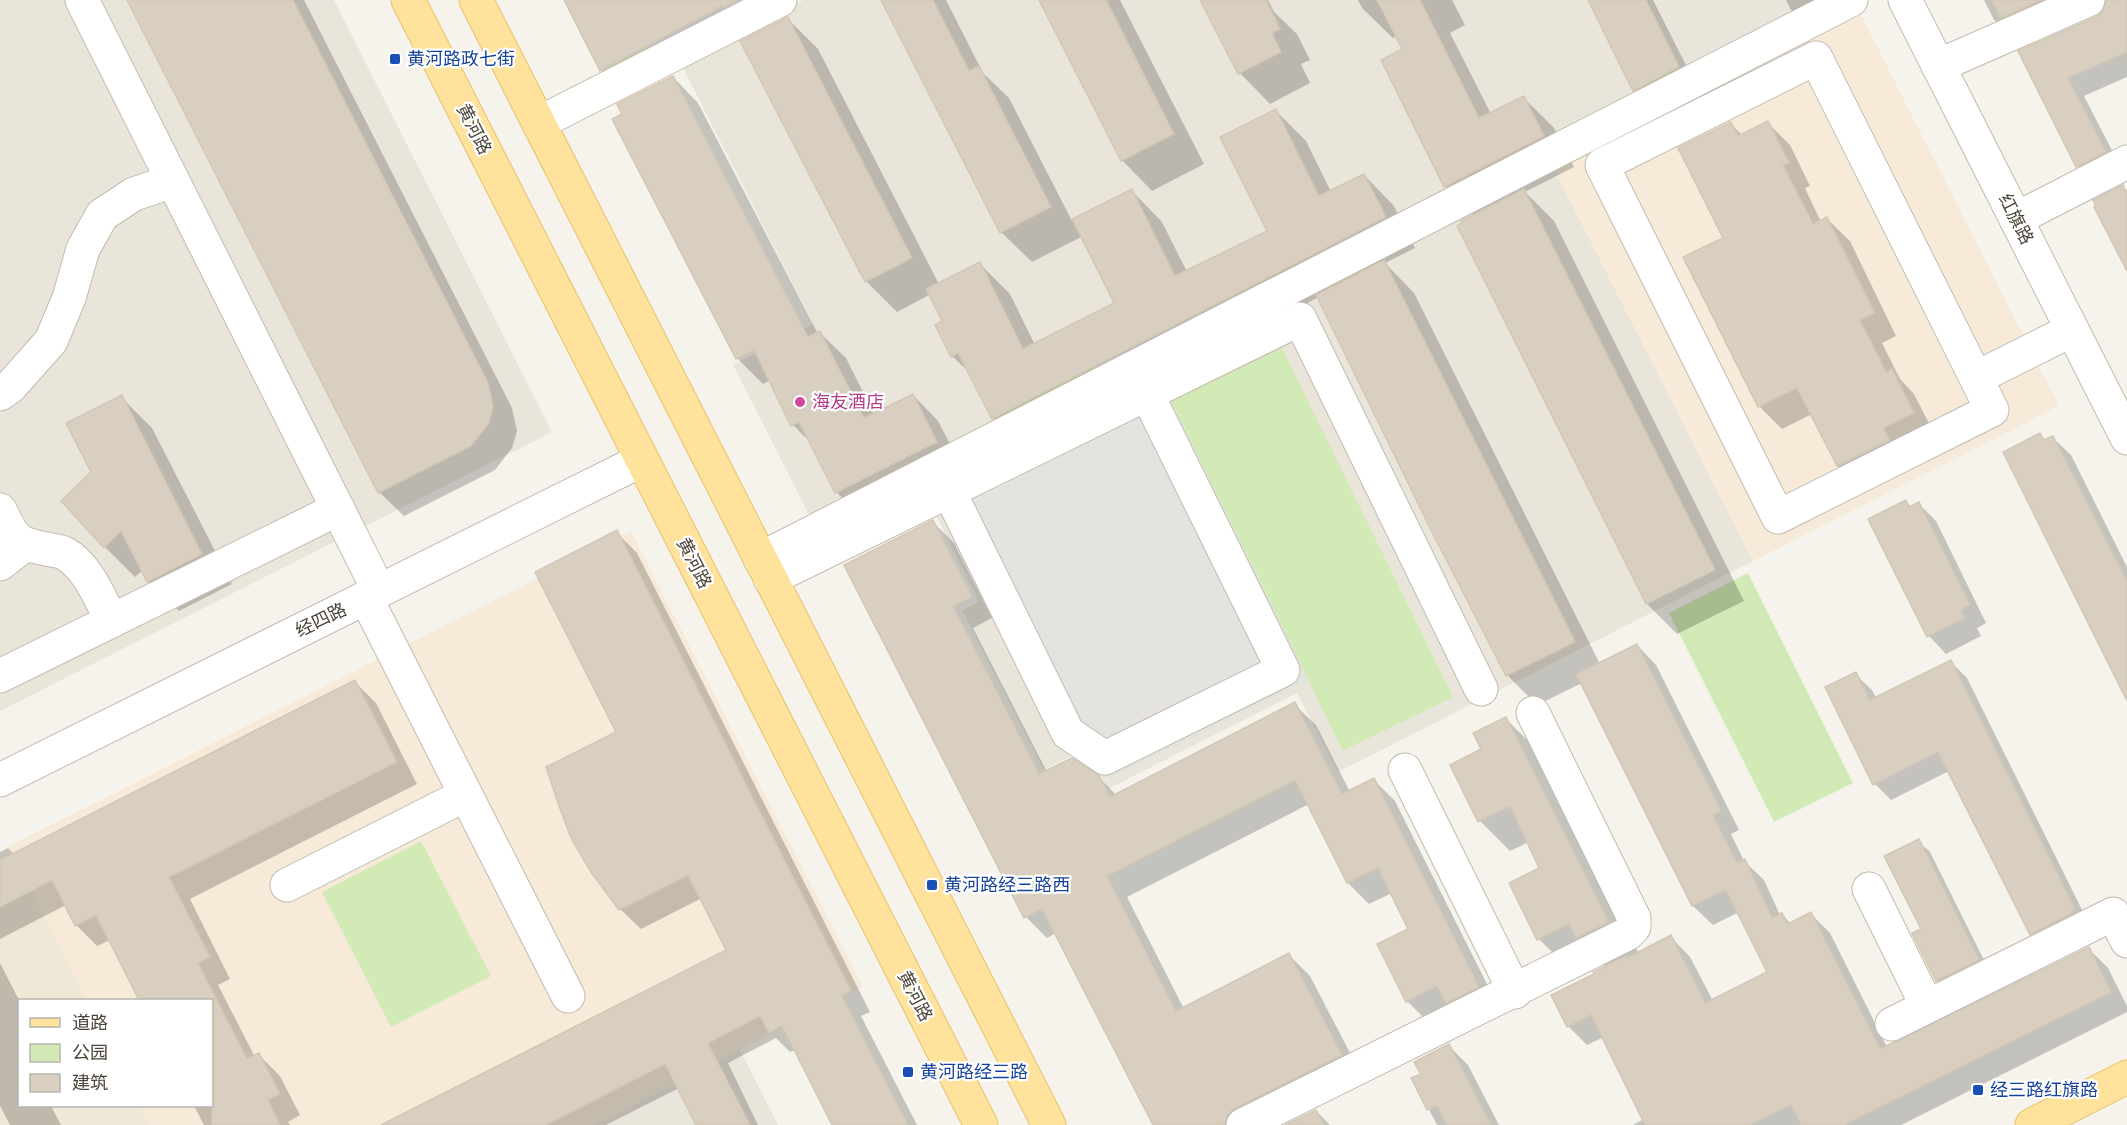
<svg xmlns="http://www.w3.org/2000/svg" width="2127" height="1125" font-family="Helvetica,'Noto Sans SC',sans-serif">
<rect width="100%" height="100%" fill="#f6f3ec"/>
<g fill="#eae5da">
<path d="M0,0H334L552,432L0,711Z"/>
<path d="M803,0H1853L1554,169L1753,561L1338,772L1297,693L1108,789L1087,748L1044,770L962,610L979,602L923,489L822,540L733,365L813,324L680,62Z"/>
<path d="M740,1050L778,1125H593Z"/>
</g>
<g fill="#f7ead8">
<path d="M1860,13L2059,406L1753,561L1554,169Z"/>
<path d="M631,531L863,987L593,1125H149L140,1106H212V1000H86L8,847Z"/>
</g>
<path fill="#efe8d6" d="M31,891L86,1000H20V1106H140L149,1125H0V907Z"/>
<g fill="#d2eab5">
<path d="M1281,346L1453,697L1343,751L1171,401Z"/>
<path d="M1748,573L1853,783L1774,822L1669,613Z"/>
<path d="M421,841L491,976L391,1027L322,892Z"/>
</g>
<path fill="#e5e3e0" d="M1171,401L1309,680L1109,779L1089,738L1059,753L941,513Z"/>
<g fill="#0003">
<path d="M128,0H304L512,408L517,431L512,448L495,470L404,516L379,492Z"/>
<path d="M565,0H795L622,91L601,70Z"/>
<path d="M882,0H946L983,73L1009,98L1072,221L1132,191L1162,222L1187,272L1269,231L1276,111L1306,141L1331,192L1364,175L1394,206L1415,248L1385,263L1414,293L1600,664L1637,645L1656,665L1739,830L1731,834L1744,861L1764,880L1780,915L1782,914L1791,924L1811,914L1830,933L1887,1047L2089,949L2108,968L2127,1006V1012L1901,1125H1633L1644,1119L1604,1037L1587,1045L1568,1026L1596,975L1606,967L1595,956L1569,969L1539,939L1541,868L1529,842L1510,851L1480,821L1483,750L1506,719L1536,749L1639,954L1671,937L1690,957L1713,1001L1769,972L1739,912L1713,925L1693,906L1582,683L1537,705L1507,675L1319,297L1023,449L993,418L971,374L952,356L945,321L931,294L897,312L866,281L788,19L818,49L939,284L980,264L1010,294L1035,345L1116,304L1083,236L1032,262L1001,232Z"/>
<path d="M1040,0H1120L1204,164L1152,191L1122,160Z"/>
<path d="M1202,0H1268L1274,12L1297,34L1310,60L1301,64L1310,83L1270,104L1240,73Z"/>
<path d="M1358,0H1452L1465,25L1450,33L1491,114L1524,98L1554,128L1574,167L1525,192L1554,221L1744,601L1677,634L1647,604L1459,226L1475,216L1446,186L1383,60L1404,50L1397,36L1393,38L1362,8Z"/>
<path d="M1589,0H1653L1696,85L1652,107L1634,90Z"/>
<path d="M1786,0H1851L1808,27L1791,10Z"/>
<path d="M1984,0H2098L2012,38L1994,20Z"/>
<path d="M2108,0H2127V77L2084,96L2122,170L2095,183L2078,166L2020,52L2097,18L2105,11Z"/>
<path d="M673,77L698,103L818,334L820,333L846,358L874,414L913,395L938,421L962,467L862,517L836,492L812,444L793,425L771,380L763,384L737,358L614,120L624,114Z"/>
<path d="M1730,123L1742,135L1768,123L1790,145L1810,186L1805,188L1821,222L1827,219L1850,241L1896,336L1882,343L1900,379L1914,394L1935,435L1861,488L1838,466L1812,414L1782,429L1760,407L1685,258L1725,238Z"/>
<path d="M121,397L152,428L232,584L179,611L148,581L143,570L135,577L105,547L93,473Z"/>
<path d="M2040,435L2046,441L2053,438L2071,455L2127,567V697Z"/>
<path d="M1906,502L1911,508L1919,504L1936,521L1986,623L1977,628L1981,636L1946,654L1929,636L1870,519Z"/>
<path d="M933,522L954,543L992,618L973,628L1047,772L1098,776L1116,795L1294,704L1316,725L1350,792L1374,780L1395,801L1499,1008L1428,1022L1407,1001L1410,930L1392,893L1369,904L1348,883L1309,804L1127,897L1184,1009L1289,955L1310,976L1362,1076L1264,1125H1155L1056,933L1047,938L1026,917Z"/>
<path d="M616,532L637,553L870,1012L861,1016L917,1125H834L796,1050L790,1052L776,1038L728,1063L758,1125H695L697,1124L679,1088L606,1125H384L728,950L702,898L641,929L620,909Z"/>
<path d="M1950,661L1967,678L2090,926L2047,950L2031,934L1949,771L1891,800L1875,784L1855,674L1872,690L1876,698Z"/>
<path d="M355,682L376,703L417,784L190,899L230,979L218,985L255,1057L259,1055L280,1076L300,1115L288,1122L290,1125H204L194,1106H212V1000H141L110,940L97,946L76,925L66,905L0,939V852L8,848L14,854Z"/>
<path d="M1918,841L1930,852L1990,972L1949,992L1937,980L1923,930Z"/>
<path d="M0,963L20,1002V1106H51L61,1125H10L0,1106Z"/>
<path d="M1449,1046L1468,1065L1499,1125H1437L1413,1079L1423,1074Z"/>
<path d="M1316,1111L1330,1125H1288Z"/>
</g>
<g fill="#d8cfc1" stroke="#d3c7b4" stroke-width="1.5">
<path d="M127,0H293L488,383L493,406L489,423L471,446L378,493Z"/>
<path d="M564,0H739L723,8L722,6L600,71Z"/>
<path d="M881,0H933L969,71L979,66L1051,207L1000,233Z"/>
<path d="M1039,0H1106L1174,134L1121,161Z"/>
<path d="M1200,0H1266L1280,29L1272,33L1281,52L1238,74Z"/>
<path d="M1377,0H1420L1479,118L1524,96L1544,136L1444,187L1381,60L1402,49Z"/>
<path d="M1588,0H1646L1679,67L1633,91Z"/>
<path d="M1991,0H2041L2001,18Z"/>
<path d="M2106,0H2127V52L2068,78L2106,152L2076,167L2018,51L2096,17L2103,11Z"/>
<path d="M788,17L912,258L865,282L740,41Z"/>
<path d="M673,76L808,337L820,331L864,418L913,394L937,442L835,493L799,422L791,426L754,350L736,359L612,119L622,114L617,104Z"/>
<path d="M1276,109L1319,196L1364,174L1386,217L992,419L958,353L951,357L935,325L942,321L926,289L980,262L1023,349L1114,303L1072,219L1132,189L1175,276L1267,231L1220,137Z"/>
<path d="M1768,121L1789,163L1783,165L1813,224L1827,217L1875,313L1860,320L1886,372L1892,369L1914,413L1883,428L1890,440L1837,466L1797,388L1758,407L1683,257L1723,238L1678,148L1731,122L1738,136Z"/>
<path d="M2123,185L2125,191L2127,190V271L2094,207L2096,206L2093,200Z"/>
<path d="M1524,189L1715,570L1646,604L1457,226L1462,223L1461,221Z"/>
<path d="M1384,260L1575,642L1506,676L1432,532L1316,295Z"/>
<path d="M122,395L202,554L147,582L121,531L104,548L61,501L91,472L66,423Z"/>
<path d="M2040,433L2044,440L2053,436L2127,581V701L2003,452Z"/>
<path d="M1906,500L1909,507L1919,502L1970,605L1961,610L1965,618L1927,637L1868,519Z"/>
<path d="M933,520L972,597L953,606L1039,774L1072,758L1099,775L1110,797L1295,702L1342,794L1374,778L1479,987L1446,1003L1437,986L1406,1002L1377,944L1408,929L1378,868L1347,883L1295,780L1107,876L1176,1011L1289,953L1342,1055L1235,1108L1227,1115L1224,1125H1153L1042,909L1024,918L844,565Z"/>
<path d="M617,530L851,991L842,996L908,1125H832L782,1026L769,1033L760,1016L708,1043L750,1125H696L665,1064L546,1125H381L726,950L688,875L619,910L591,872L571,838L559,806L546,767L616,732L535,572Z"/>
<path d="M1637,644L1721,811L1713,815L1737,863L1745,859L1772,918L1782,913L1788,924L1811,912L1880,1049L2089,947L2111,992L1844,1125H1801L1791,1105L1750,1125H1645L1591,1015L1567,1027L1551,995L1594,974L1593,972L1626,956L1627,958L1671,935L1705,1003L1767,972L1726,890L1692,906L1576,674Z"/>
<path d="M1951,660L2075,909L2071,911L2072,913L2030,935L1938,752L1873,785L1825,687L1856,672L1870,700Z"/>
<path d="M355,680L397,762L169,877L210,957L198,963L247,1059L259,1053L280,1094L268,1100L280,1125H212V1000H139L96,915L75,926L52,880L0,907V860Z"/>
<path d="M1506,717L1609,922L1576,938L1569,924L1537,940L1509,883L1539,868L1510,806L1478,822L1450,765L1481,749L1473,733Z"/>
<path d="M1919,839L1979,960L1936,981L1912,933L1921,929L1884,856Z"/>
<path d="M1449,1044L1491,1125H1447L1437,1105L1427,1110L1411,1078L1421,1074L1414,1062Z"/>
<path d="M1316,1110L1324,1125H1285Z"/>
</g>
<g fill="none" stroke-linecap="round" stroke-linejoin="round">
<defs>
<g id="minor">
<path d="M82,0L379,591"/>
<path d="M1905,0L2127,438"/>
<path d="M1816,58L1992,410L1778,517L1602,165Z"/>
<path d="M1938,66L2088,0"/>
<path d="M539,123L780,0"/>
<path d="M2016,219L2127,162"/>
<path d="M1976,378L2072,330"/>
<path d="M0,394L10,387L51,341L69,298L83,249L102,215L134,194L173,181"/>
<path d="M949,491L1068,733L1105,758L1283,670L1147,394"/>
<path d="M0,510C14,538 14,543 46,549C51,550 59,551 64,553C88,566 100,599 112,621"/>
<path d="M760,559L1851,0"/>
<path d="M0,564L24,545"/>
<path d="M770,579L1300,319L1481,689"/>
<path d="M366,598L568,996"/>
<path d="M0,676L338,509"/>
<path d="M1405,770L1515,992"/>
<path d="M0,780L642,460"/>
<path d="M287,885L465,795"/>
<path d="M1869,889L1927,1006"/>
<path d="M1892,1024L2113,914L2127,941"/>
<path d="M1243,1125L1627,934L1634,927V918L1533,713"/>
</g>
<g id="major">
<path d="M408,0L981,1125"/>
<path d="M476,0L1049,1125"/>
<path d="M2032,1125L2127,1077"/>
</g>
</defs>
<use href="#minor" stroke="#c2bbae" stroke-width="35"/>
<use href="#major" stroke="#e6c16a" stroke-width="35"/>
<use href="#minor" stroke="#fff" stroke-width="33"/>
<use href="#major" stroke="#ffe39c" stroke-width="33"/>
</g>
<g fill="#1a4fb4" stroke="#fff" stroke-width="2">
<rect x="389" y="53" width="12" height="12" rx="3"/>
<rect x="926" y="879" width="12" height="12" rx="3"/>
<rect x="902" y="1066" width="12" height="12" rx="3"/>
<rect x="1972" y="1084" width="12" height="12" rx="3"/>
</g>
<circle fill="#d1479c" stroke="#fff" stroke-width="2" cx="800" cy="402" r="6"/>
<g text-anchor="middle" stroke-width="4.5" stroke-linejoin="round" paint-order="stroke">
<g font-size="18" fill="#164399" stroke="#fff" text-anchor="start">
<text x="407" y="65">黄河路政七街</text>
<text x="944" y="891">黄河路经三路西</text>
<text x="920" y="1078">黄河路经三路</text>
<text x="1990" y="1096">经三路红旗路</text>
</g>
<g font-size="18" fill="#4b4439" stroke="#fff">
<text transform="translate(474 129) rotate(63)" y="6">黄河路</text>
<text transform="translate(2016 219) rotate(63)" y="6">红旗路</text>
<text transform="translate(694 563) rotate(63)" y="6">黄河路</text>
<text transform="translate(321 620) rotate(-26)" y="6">经四路</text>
<text transform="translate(915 996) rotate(63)" y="6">黄河路</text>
</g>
<g font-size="18" fill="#b23c85" stroke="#fff" text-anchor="start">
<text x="812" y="408">海友酒店</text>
</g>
</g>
<rect x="18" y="999" width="195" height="108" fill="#ffffff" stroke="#b7b4b0" stroke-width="1.5"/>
<rect x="30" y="1018" width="30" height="9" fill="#ffe39c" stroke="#b7b4b0" stroke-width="1.5"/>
<text x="72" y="1029" font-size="18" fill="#4b4439">道路</text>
<rect x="30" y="1044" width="30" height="18" fill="#d2eab5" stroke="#b7b4b0" stroke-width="1.5"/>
<text x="72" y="1059" font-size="18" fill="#4b4439">公园</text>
<rect x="30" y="1074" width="30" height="18" fill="#d8cfc1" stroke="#b7b4b0" stroke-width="1.5"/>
<text x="72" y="1089" font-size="18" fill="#4b4439">建筑</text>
</svg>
